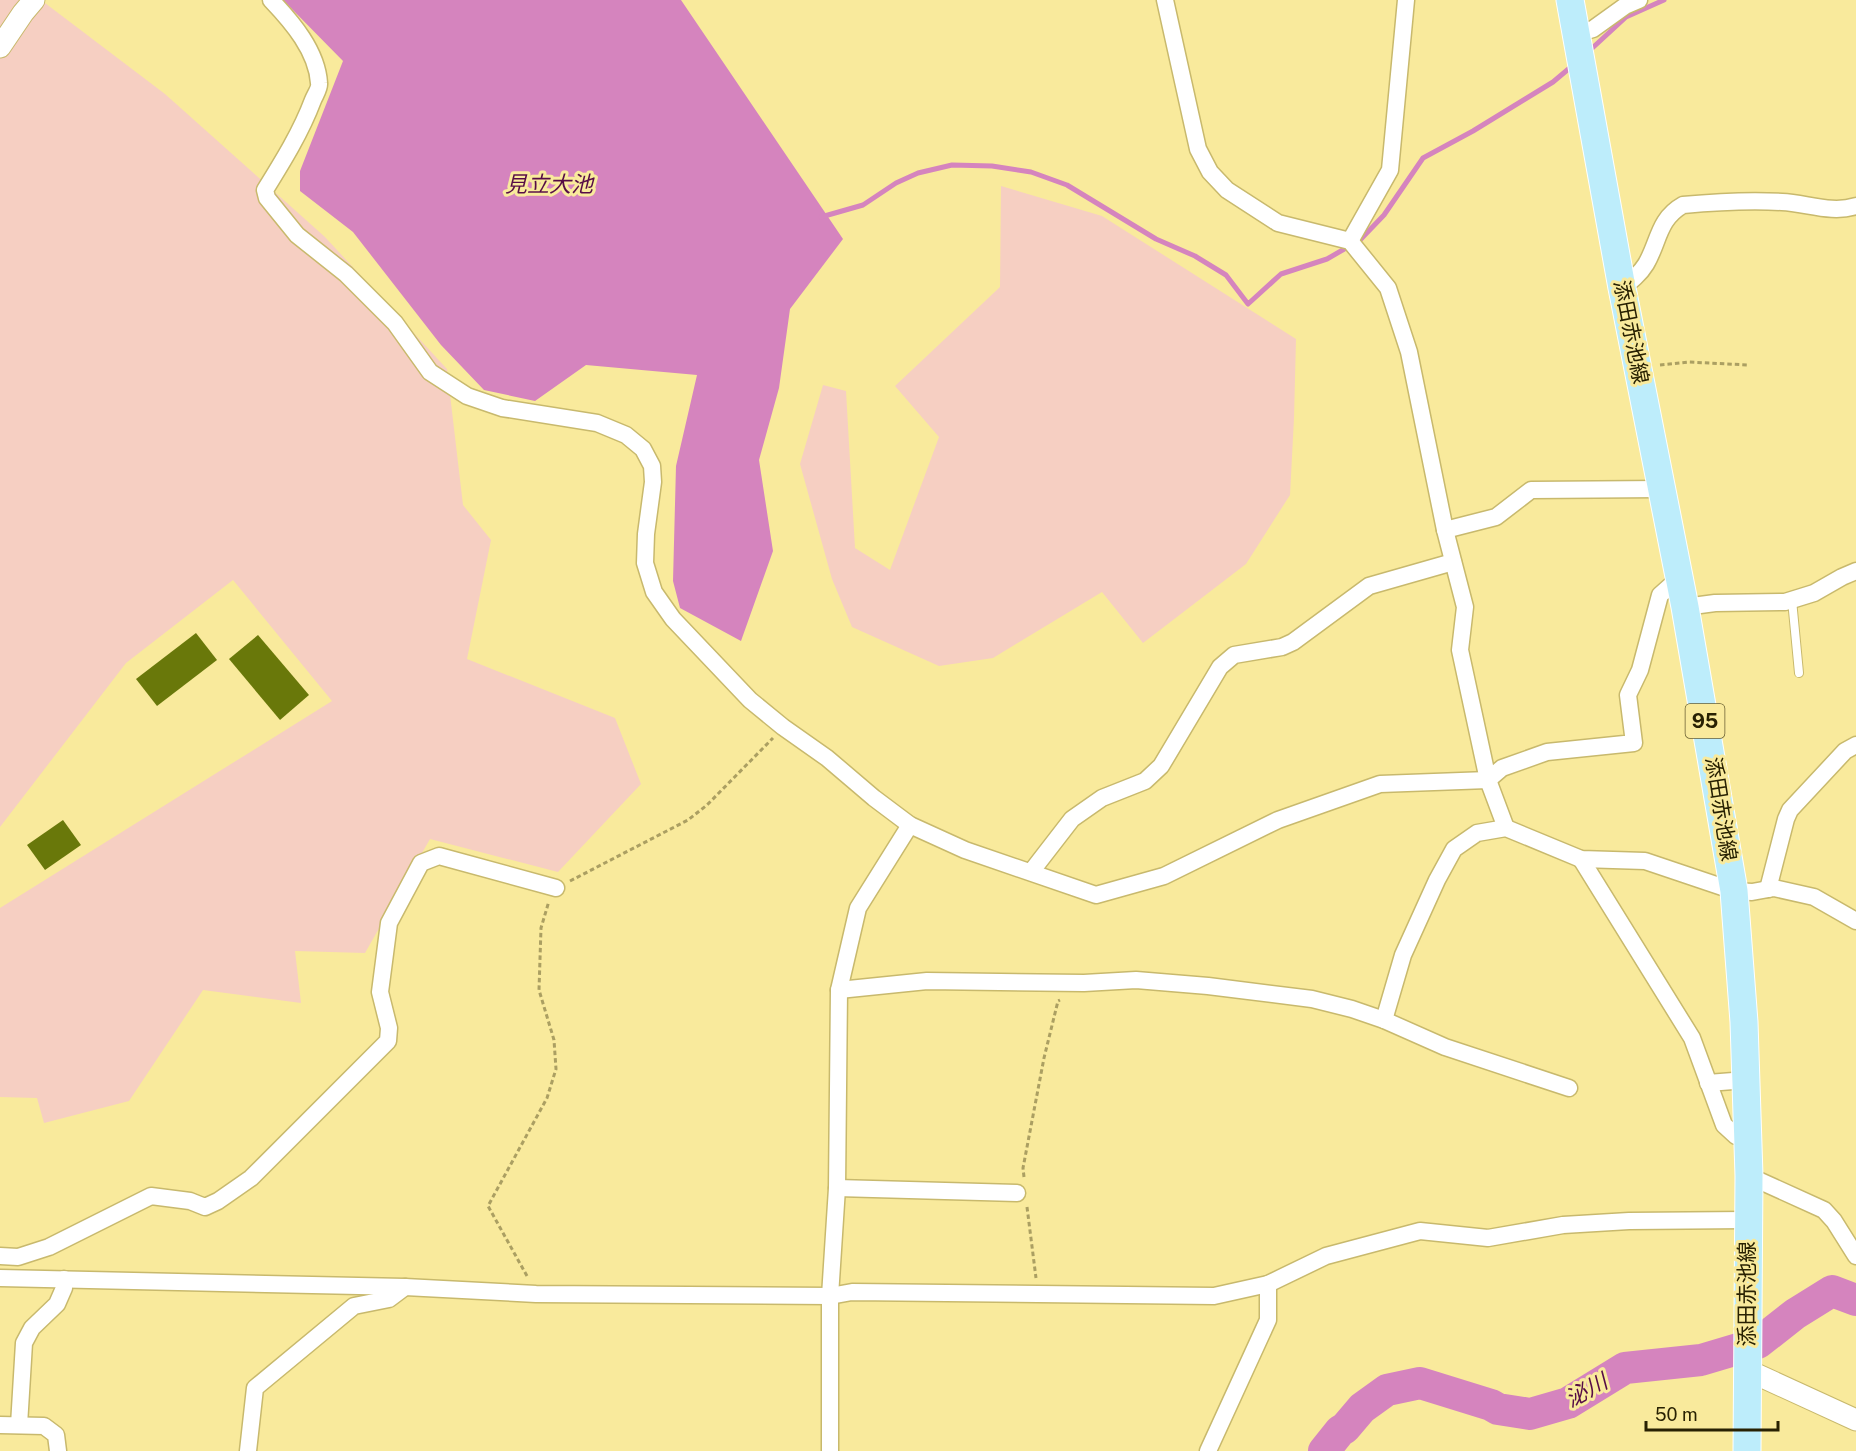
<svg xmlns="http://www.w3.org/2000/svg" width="1856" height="1451" font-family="'Public Sans','Noto Sans JP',sans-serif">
<rect width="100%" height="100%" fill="#f9ea9c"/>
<g fill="#f6cfc2">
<path d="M0,0H41L165,94L325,237L447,369L463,505L491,540L467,659L615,718L641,784L558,872L430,839L365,953L295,951L301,1003L203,990L129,1101L44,1123L37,1098L0,1097V908L332,701L233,580L126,663L0,827Z"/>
<path d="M1001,186L1102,216L1296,339L1294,418L1290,495L1246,564L1143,643L1102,592L993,658L939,666L852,627L832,579L800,464L823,385L846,391L855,548L890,570L939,437L895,386L1000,287Z"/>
</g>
<path fill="#d584be" d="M283,0H681L843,239L790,309L779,388L759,460L773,551L741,641L680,608L673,581L676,466L697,375L586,365L535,401L484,390L441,345L353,232L300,191V171L343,61Z"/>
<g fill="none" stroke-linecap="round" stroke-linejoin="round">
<g stroke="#d584be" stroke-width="5">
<path d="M1588,52L1626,17L1664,0"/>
<path d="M821,217L863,205L896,183L918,173L952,165L992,166L1031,172L1067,185L1156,239L1195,256L1226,275L1248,304L1281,274L1327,259L1360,240L1384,215L1423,158L1473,131L1553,82L1572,66"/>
</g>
<path stroke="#d584be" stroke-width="32" d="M1324,1451L1340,1431L1345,1428L1362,1408L1387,1390L1420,1383L1491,1405L1498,1409L1530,1414L1568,1403L1625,1368L1701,1360L1758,1343L1795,1314L1832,1291L1856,1300"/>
</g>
<g fill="#69780a">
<path d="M196,633L217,660L157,706L136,679Z"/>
<path d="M258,635L309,695L280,720L229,659Z"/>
<path d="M63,820L81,845L45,870L27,845Z"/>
</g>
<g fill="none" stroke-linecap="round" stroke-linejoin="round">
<defs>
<path id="service" d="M1792,600L1799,673"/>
<g id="minor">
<path d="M271,0C292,22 317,51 319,83C320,88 315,95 313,100C301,132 283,161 265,190L267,198L297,235L346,274L395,323L430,372L467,396L502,408L597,423L626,435L643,449L652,466L653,482L646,534L645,563L654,592L673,619L750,700L783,727L827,758L874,798L910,825L965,850L1096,895L1164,876L1278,820L1380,784L1488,780L1502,768L1547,752L1634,743L1628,695L1640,670L1660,595L1678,579"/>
<path d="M1165,0L1198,149L1210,172L1227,190L1278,223L1350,241L1388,288L1409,352L1445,530L1465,607L1460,650L1488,780L1506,828"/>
<path d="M1576,34L1593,29L1625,6L1639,0"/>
<path d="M1350,241L1390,170L1406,0"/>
<path d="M1622,288C1631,281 1640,274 1646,264C1659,242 1658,219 1683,205C1715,202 1749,200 1782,202C1806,203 1832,214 1856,206"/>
<path d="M1445,530L1496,517L1531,490L1661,489"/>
<path d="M1685,607L1715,603L1785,602L1814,593L1842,577L1856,571"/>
<path d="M1581,859L1692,1038L1724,1125L1736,1136L1748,1138"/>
<path d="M1031,872L1072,819L1102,798L1145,781L1161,766L1220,667L1234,655L1282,647L1293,642L1369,586L1453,562"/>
<path d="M1768,889L1786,819L1790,810L1845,751L1856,745"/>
<path d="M839,990L927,981L1084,983L1136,980L1208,986L1312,999L1352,1009L1384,1020L1445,1047L1569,1088"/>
<path d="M1384,1020L1403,955L1437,880L1454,849L1477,833L1506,828L1581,859L1645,861L1734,891L1752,892L1774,888L1814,897L1856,921"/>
<path d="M1708,1083L1746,1080"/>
<path d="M1749,1176L1824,1210L1834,1221L1856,1256"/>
<path d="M837,1188L1017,1193"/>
<path d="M0,1256L18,1257L49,1247L151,1196L190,1201L205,1207L218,1201L251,1178L388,1041L389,1028L380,992L389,923L421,863L439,856L556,888"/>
<path d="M0,1278L405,1287L536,1294L830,1296L852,1292L1214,1296L1268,1284L1326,1256L1420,1231L1488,1238L1563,1225L1629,1221L1747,1220"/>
<path d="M0,1425L44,1426L56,1435L58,1451"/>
<path d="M19,1425L24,1343L32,1328L57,1304L64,1288V1279"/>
<path d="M248,1451L255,1388L354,1306L389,1299L405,1287"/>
<path d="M830,1451V1296L837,1188L839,990L858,908L910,825"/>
<path d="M1208,1451L1268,1320V1284"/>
</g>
<g id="tertiary">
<path d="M0,47L23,13L34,0"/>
<path d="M1747,1370L1856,1420"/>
</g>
<path id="primary" d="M1570,0L1622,288L1685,607L1734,891L1744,1022L1749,1176L1747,1451"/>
</defs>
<use href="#service" stroke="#c8b96d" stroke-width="10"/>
<use href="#minor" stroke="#c8b96d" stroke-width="19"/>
<use href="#tertiary" stroke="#c8b96d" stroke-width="23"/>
<use href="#primary" stroke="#fff" stroke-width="29"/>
<g stroke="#ab9f62" stroke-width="3" stroke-dasharray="4.5 3" stroke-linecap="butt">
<path d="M1660,365L1689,362L1748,365"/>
<path d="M570,881L688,820L707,805L773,738"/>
<path d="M1024,1177L1023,1168L1044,1058L1058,1001L1060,1000"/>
<path d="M1027,1207L1036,1278"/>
<path d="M527,1276L488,1206L547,1098L556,1069L554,1040L539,990L541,928L549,901"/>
</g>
<use href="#service" stroke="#fff" stroke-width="8"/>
<use href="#minor" stroke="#fff" stroke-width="16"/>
<use href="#tertiary" stroke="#fff" stroke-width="21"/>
<use href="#primary" stroke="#bdedfb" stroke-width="27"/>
</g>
<g text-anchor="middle" stroke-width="6" stroke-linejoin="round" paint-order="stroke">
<rect fill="#f9ea9c" stroke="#675d30" stroke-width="1.5" x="1685.5" y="704" width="39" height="34" rx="4.5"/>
<g font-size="20" font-weight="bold" fill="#282102">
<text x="1705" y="728">95</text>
</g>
<g font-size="21" fill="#282102" stroke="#f9ea9c">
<text transform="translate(1631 332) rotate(79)" y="7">添田赤池線</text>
<text transform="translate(1721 809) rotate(81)" y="7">添田赤池線</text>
<text transform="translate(1747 1294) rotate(-90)" y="7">添田赤池線</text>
</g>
<g font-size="22" font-style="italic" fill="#560c46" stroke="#f9ea9c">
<text x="549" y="192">見立大池</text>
<text transform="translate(1586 1390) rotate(-29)" y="8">泌川</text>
</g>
</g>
<path d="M1646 1421v9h132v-9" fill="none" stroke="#282102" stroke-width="3"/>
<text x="1655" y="1421" font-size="18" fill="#282102" stroke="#f9ea9c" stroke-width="4.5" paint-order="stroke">50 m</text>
</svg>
